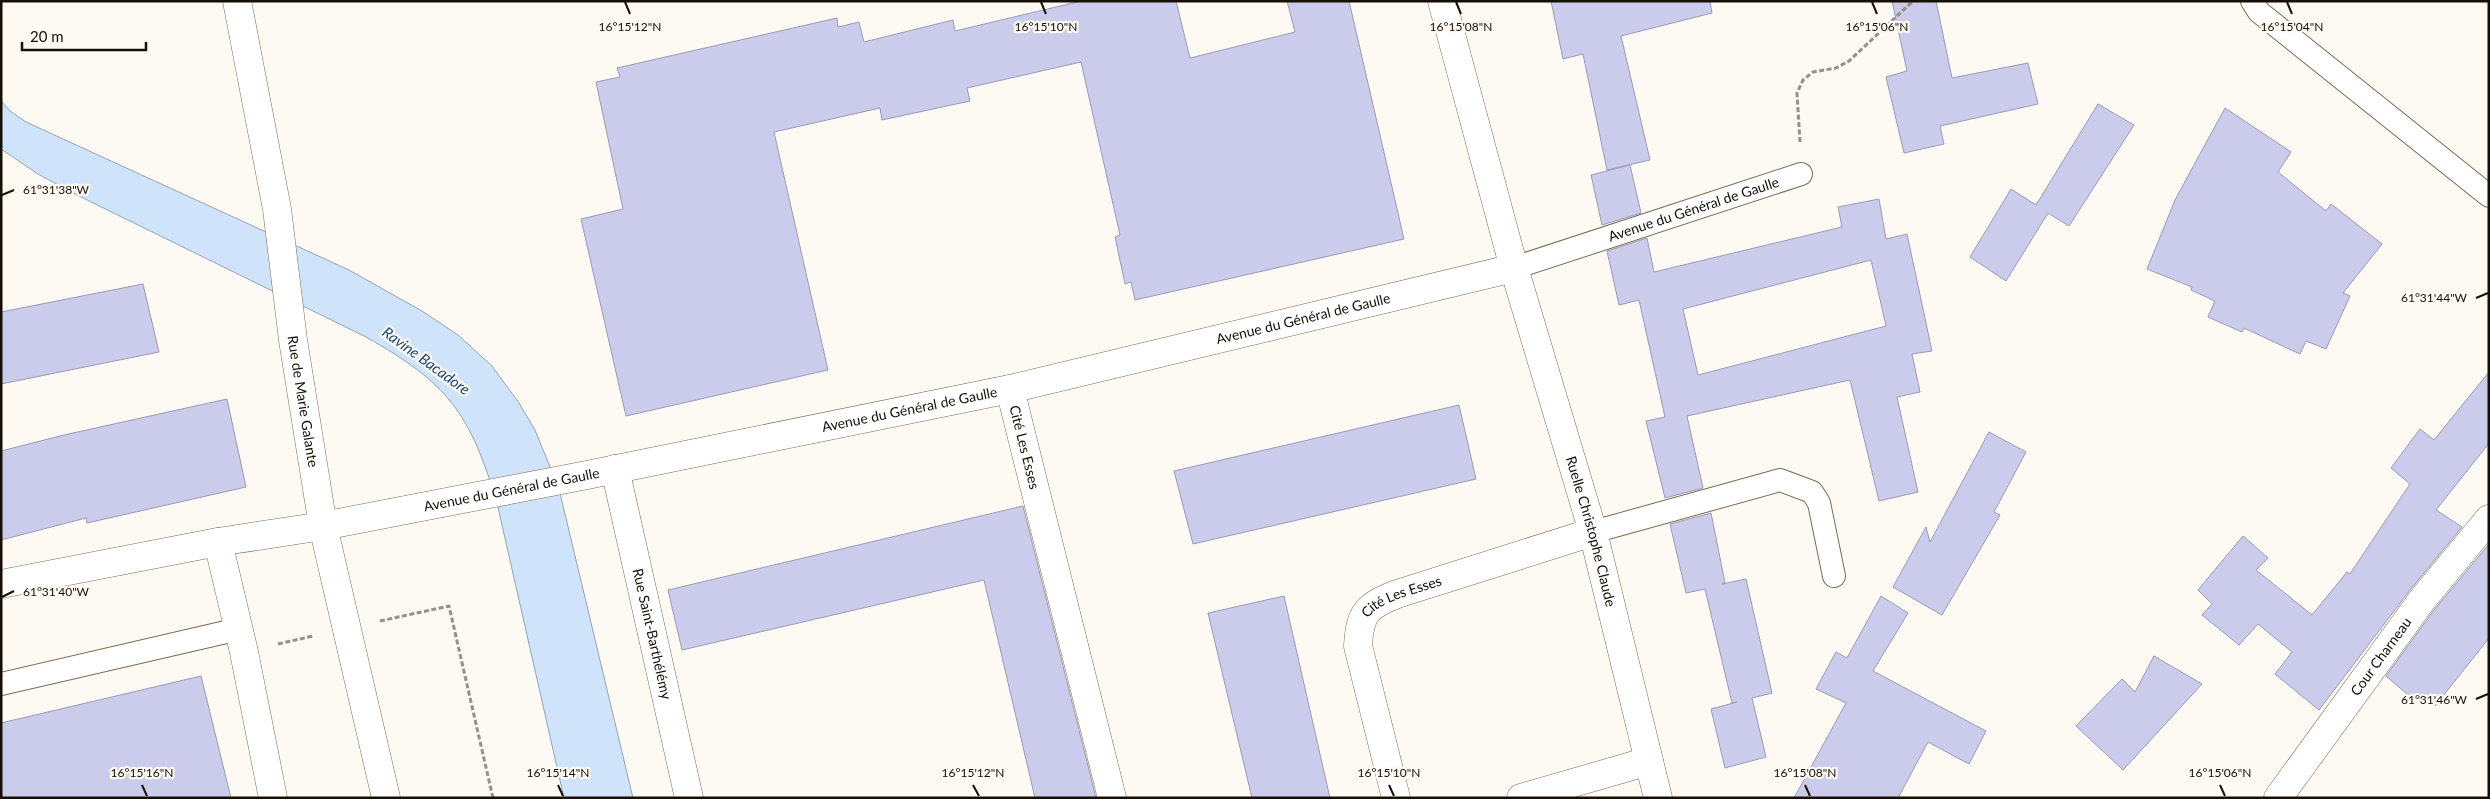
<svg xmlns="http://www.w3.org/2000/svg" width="2490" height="799" font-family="Lato,sans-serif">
<rect width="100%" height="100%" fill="#fdfaf4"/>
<path fill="#cfe3fb" stroke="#97a3b1" d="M1,101L10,111L26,122L349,270L422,311L458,335L492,366L519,403L535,430L559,489L633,798H564L497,503C470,413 448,383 366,337L75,194L38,174L1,149Z"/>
<g fill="#cbcbeb" stroke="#9a9ab8" fill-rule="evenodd">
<path d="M1081,1H1176L1190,58L1295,32L1287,1H1349L1404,239L1135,300L1131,282L1125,284L1115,237L1120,235L1081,62L967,88L970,101L882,120L880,108L774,132L828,370L626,416L581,219L623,209L596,82L620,77L617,68L837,18L838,27L859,22L864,42L953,20L955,31Z"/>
<path d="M1551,1H1710L1712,13L1621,36L1650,160L1607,170L1583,54L1563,59Z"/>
<path d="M1892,1H1936L1952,78L2028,63L2038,104L1940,126L1944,144L1904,153L1886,77L1907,71Z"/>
<path d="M2098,104L2134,125L2069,226L2048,213L2006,281L1970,257L2011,189L2036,205Z"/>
<path d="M2225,108L2291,152L2278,172L2326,211L2331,204L2382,244L2343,293L2350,296L2326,349L2306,341L2300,354L2244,328L2242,332L2208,317L2215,301L2191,290L2192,287L2147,269L2175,200Z"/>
<path d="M1630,165L1641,213L1602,225L1591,175Z"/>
<path d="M1879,199L1886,239L1907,234L1932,351L1912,354L1920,392L1897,397L1918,492L1879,501L1850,380L1687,416L1703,488L1665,498L1646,421L1665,417L1639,300L1619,305L1607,251L1647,238L1654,272L1842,227L1838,207ZM1871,260L1886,326L1698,375L1683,309Z"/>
<path d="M143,284L159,352L1,384V312Z"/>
<path d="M2489,372V443L2436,510L2462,527L2410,590L2319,710L2275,674L2292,652L2258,624L2239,645L2202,615L2212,604L2198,590L2243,536L2268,558L2256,570L2312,615L2347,572L2350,574L2410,484L2391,468L2420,429L2434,440Z"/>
<path d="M227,399L246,487L87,523L86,518L1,540V451L64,435Z"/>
<path d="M1459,405L1476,479L1193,544L1174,471Z"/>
<path d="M1989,432L2026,452L1994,512L2000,515L1942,615L1893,587L1926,527L1930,542Z"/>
<path d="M1023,506L1096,798H1035L984,580L682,650L668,590Z"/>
<path d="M1711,513L1725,583L1722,584L1746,579L1772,693L1752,698L1766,757L1725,768L1711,709L1737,702L1732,703L1705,589L1686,593L1670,524Z"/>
<path d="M2489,544V638L2435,706L2418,693L2413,699L2386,676L2434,610Z"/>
<path d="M1284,596L1330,798H1252L1208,613Z"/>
<path d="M1881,596L1908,613L1873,671L1986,731L1969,764L1928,742L1898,798H1794L1846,703L1816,689L1836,652L1847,658Z"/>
<path d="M2154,656L2202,684L2123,770L2076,726L2122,679L2135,692Z"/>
<path d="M201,676L231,798H1V723Z"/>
</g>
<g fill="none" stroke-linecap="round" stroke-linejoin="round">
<defs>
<g id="lane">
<path d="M2252,1L2259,12L2489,196"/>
<path id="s1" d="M1514,268L1801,174"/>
<path d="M1593,532L1780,480L1812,492L1819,503L1834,576"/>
<path d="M1,684L239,629"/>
</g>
<g id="street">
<path id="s2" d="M1442,1L1514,268L1593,532L1658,798"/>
<path id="s3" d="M1010,389L1112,798"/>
<path id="s4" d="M615,469L689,798"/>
<path id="s5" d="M323,526L587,475L1010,389L1514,268"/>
<path d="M218,542L244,652L273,798"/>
<path id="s6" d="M1396,798L1358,646C1360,612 1367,606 1397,594L1593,532"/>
<path d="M1521,798L1649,761"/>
<path id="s7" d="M2278,798L2422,600L2489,519"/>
</g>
<g id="secondary">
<path id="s8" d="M237,1L277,209L293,340L323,526L386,798"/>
<path d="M1,584L218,542L323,526"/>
</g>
</defs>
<use href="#lane" stroke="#7c6c51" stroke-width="24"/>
<use href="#street" stroke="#7c6c51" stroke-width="29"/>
<use href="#secondary" stroke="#7c6c51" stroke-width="29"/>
<g stroke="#959089" stroke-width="3" stroke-dasharray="5 2.5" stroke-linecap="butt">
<path d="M1800,142L1797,93L1803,80L1813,72L1836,68L1849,61L1913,1"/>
<path d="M380,621L449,606L493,798"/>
<path d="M278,644L313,636"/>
</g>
<use href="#lane" stroke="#fff" stroke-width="22"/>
<use href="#street" stroke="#fff" stroke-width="28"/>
<use href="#secondary" stroke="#fff" stroke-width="28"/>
</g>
<path fill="none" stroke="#150f05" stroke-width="2" d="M625,2L630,14M1041,2L1046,14M1456,2L1461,14M1872,2L1877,14M2287,2L2292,14M2,195L14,190M2476,298L2488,293M2,597L14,591M2476,699L2488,694M142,785L147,796M558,785L563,796M973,785L979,796M1389,785L1394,796M1805,785L1810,796M2220,785L2225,796"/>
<g text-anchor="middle" stroke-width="4.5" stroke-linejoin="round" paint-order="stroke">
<g font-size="14" fill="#150f05" stroke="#fdfaf4">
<text dy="5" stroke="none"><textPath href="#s1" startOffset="189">Avenue du Général de Gaulle</textPath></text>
<text dy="5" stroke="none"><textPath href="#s5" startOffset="1002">Avenue du Général de Gaulle</textPath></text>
<text dy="5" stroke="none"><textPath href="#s8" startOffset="406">Rue de Marie Galante</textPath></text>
<text dy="5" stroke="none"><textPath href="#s5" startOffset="598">Avenue du Général de Gaulle</textPath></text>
<text dy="5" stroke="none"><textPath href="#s3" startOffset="60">Cité Les Esses</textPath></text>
<text dy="5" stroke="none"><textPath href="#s5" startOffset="192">Avenue du Général de Gaulle</textPath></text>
<text dy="5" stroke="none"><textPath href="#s2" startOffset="551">Ruelle Christophe Claude</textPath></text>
<text dy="5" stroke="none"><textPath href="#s6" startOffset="231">Cité Les Esses</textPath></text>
<text dy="5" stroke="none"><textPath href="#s4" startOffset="169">Rue Saint-Barthélémy</textPath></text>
<text dy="5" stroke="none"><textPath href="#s7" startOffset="175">Cour Charneau</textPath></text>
</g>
<g font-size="15" font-style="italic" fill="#16477a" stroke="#fdfaf4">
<text transform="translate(426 361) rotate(36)" y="5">Ravine Bacadore</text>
</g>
</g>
<g font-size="12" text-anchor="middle" fill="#150f05" stroke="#fdfaf4" stroke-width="4.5" stroke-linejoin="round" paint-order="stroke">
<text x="630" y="31">16°15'12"N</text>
<text x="1046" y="31">16°15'10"N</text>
<text x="1461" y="31">16°15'08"N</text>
<text x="1877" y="31">16°15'06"N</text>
<text x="2292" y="31">16°15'04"N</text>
<text x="56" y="194">61°31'38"W</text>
<text x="2434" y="302">61°31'44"W</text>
<text x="56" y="596">61°31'40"W</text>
<text x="2434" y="704">61°31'46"W</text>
<text x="142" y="777">16°15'16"N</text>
<text x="558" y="777">16°15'14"N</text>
<text x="973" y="777">16°15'12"N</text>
<text x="1389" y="777">16°15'10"N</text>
<text x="1805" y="777">16°15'08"N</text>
<text x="2220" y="777">16°15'06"N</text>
</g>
<rect width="2490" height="799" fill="none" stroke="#150f05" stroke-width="5"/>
<path d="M22 42v8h124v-8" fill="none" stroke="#150f05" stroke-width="2.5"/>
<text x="30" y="42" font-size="15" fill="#150f05" stroke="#fdfaf4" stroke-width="4" paint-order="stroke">20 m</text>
</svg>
